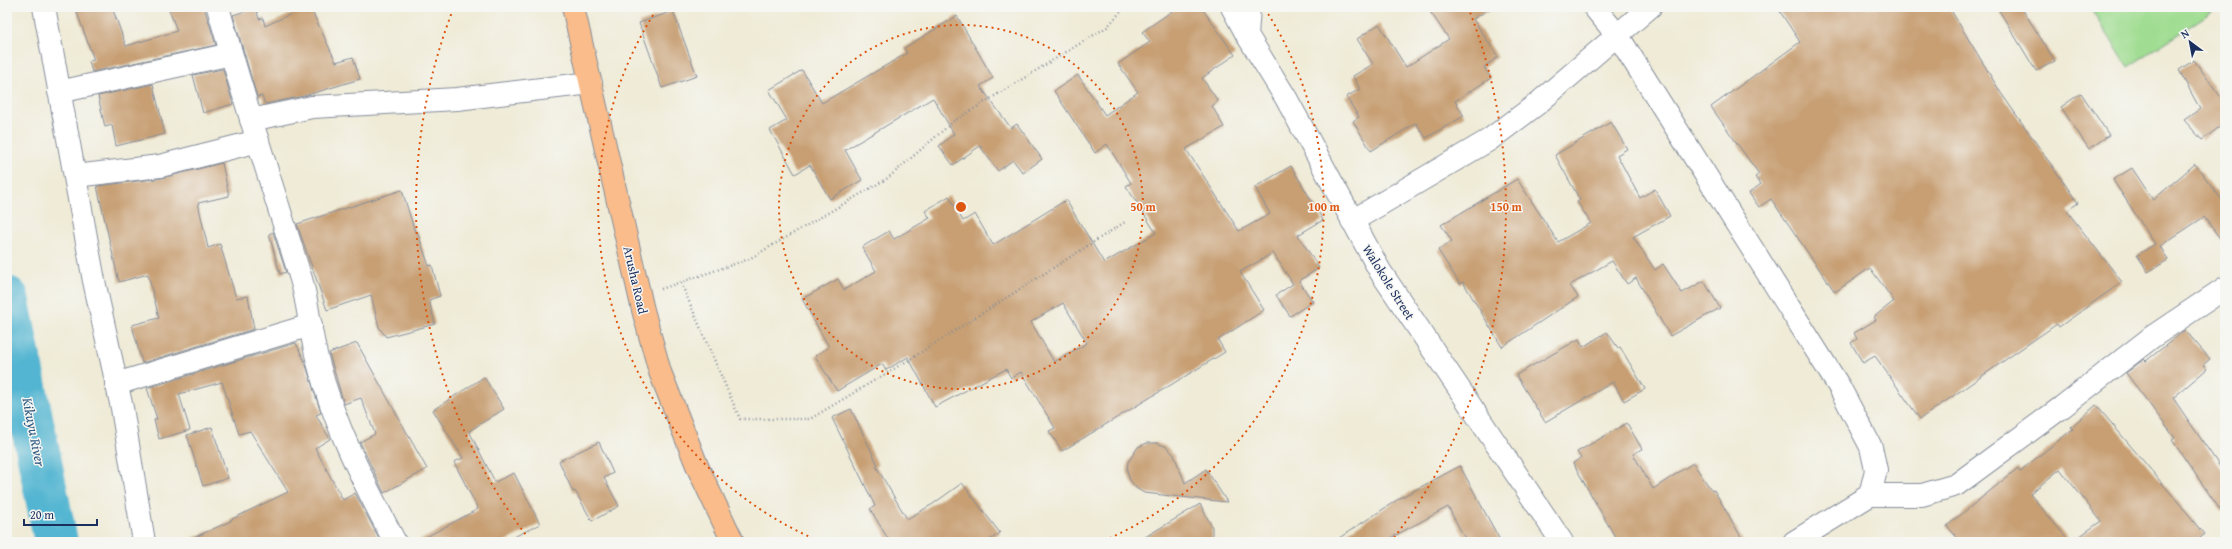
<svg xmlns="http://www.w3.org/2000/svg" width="2232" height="549" font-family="'Gentium Book Plus',serif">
<rect width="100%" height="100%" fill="#f6f6f2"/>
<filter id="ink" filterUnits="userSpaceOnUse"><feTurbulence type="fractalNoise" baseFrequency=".025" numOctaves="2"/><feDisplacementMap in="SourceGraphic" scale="8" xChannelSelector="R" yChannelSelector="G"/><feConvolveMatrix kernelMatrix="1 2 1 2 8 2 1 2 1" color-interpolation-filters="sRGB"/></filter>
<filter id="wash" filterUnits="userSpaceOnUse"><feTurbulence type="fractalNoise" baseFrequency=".012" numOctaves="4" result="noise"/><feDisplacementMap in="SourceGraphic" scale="16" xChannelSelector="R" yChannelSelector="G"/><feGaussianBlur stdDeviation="0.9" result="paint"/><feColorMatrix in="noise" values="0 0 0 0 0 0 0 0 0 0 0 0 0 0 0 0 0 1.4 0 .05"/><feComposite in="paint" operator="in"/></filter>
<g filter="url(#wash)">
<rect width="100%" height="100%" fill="#efebd7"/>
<path fill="#a0dd92" stroke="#5e8678" d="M2090,7H2219L2128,67Z"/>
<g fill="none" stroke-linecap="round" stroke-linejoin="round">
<path stroke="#52b5d1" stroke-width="7" d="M54,542L55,541"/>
<path stroke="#52b5d1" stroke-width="44" d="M7,298L56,542"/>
</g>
<g id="blocks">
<g fill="#c79f73" fill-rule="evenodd">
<path d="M75,7H112L126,46L177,31L168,7H204L216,45L92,72L89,61L94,60Z"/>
<path d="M306,7H310L336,62L353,57L360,79L304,96L265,104L262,96L257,97L233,15L256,8L259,19L263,18L265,26Z"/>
<path d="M1178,7H1201L1235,55L1202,78L1218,101L1212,106L1224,127L1186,149L1239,231L1270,214L1255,187L1291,166L1323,220L1298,235L1319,268L1299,281L1313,302L1290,316L1276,295L1293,284L1273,253L1240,272L1264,310L1218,340L1225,352L1062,451L1049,431L1055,428L1021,372L1011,378L1006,369L935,407L908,357L886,370L882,364L837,391L815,356L829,347L802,299L838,279L844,290L876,271L862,247L889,231L894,239L930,218L925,211L949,196L963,221L975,214L993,245L1066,200L1104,263L1156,233L1126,186L1131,183L1107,144L1095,153L1054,91L1078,75L1105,115L1138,92L1118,64L1150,42L1142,32ZM1063,303L1087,343L1054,362L1031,322Z"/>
<path d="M1427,7H1493L1473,19L1498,57L1484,67L1491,78L1455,101L1464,116L1426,138L1416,123L1371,151L1353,121L1359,117L1346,97L1360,89L1353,76L1373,64L1357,39L1379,24L1406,67L1449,39Z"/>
<path d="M1777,7H1949L2001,93L2078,203L2067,211L2122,282L2059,327L2057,324L1920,419L1875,356L1863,363L1851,343L1857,339L1854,333L1876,320L1874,317L1894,301L1870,268L1835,292L1771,199L1759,207L1749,193L1761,184L1755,177L1759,174L1711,107L1800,42Z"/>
<path d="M1997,7H2021L2055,61L2036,71Z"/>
<path d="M673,11L697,76L662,88L639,23Z"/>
<path d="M957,16L993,78L980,86L1011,128L1017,124L1042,159L1023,173L1013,160L998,171L980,146L953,165L939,146L954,134L933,98L845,150L862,180L830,199L810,165L795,174L770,130L787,120L769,90L802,70L822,103L907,53L904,48Z"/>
<path d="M2194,60L2225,103V123L2202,140L2184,120L2200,109L2179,70Z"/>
<path d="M223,69L233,104L203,113L193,75Z"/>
<path d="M153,84L165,134L116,146L112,125L105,127L98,96Z"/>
<path d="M2081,93L2109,135L2089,149L2061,107Z"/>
<path d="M1611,122L1627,149L1617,155L1640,198L1655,189L1670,216L1633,237L1655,270L1663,264L1682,293L1704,281L1720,308L1670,336L1636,278L1627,284L1612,261L1570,285L1578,297L1502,347L1463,282L1460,284L1438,250L1452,241L1441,225L1517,179L1558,242L1591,223L1577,202L1580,200L1555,155Z"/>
<path d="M222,163L229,196L198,203L208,248L220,244L236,298L248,296L254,329L142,363L132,325L159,318L148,274L119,282L97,186L162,178Z"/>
<path d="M2195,164L2225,204V245L2204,217L2160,246L2168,260L2148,272L2137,255L2155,244L2113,180L2132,168L2153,200Z"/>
<path d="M402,190L415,232L417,231L429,266L432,265L440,296L429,300L435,324L386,337L379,327L371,295L327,310L297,224Z"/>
<path d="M273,232L286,272L280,274L269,234Z"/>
<path d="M2185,330L2210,359L2203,365L2207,369L2173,398L2225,474V517L2172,440L2175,438L2126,373L2144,359L2146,361Z"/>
<path d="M1607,332L1618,348L1620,347L1645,389L1624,401L1613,382L1545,422L1516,375L1579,339L1583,347Z"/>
<path d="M296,343L305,362L321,413L316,415L330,439L315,448L343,500L355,493L381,542H184L231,521L230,520L288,492L250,431L239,434L222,382L179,394L190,430L159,439L154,420L157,419L147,388Z"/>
<path d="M357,343L427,469L384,493L360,442L375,434L361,398L344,404L329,353Z"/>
<path d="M484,377L504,409L469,431L495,482L514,473L540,524L504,542H417L478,509L454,462L463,458L433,410Z"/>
<path d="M2096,405L2205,534L2195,542H2072L2101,521L2060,469L2030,494L2070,542H1961L1947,526L2018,468L2020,471L2073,429L2071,427Z"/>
<path d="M851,409L878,465L876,466L907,519L933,504L962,483L1000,533L987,542H890L870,509L875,506L832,418Z"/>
<path d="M1627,423L1642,449L1633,454L1653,489L1693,463L1712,491L1714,490L1744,542H1618L1573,463L1581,458L1577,452Z"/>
<path d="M212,427L228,478L203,486L187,435Z"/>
<path d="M599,442L613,473L604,478L619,506L592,521L575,491L573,492L559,461Z"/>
<path d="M1147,443H1157L1167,447L1174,455L1185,483L1206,469L1227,502L1144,493L1136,488L1130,480L1127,471L1128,462L1138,447Z"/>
<path d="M1460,466L1501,542H1467L1448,507L1383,542H1333L1400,498Z"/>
<path d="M1200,504L1212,527V542H1137Z"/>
</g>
</g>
</g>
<g filter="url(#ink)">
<use href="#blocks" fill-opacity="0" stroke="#858d9a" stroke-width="1"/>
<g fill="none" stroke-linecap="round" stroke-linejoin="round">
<defs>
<g id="minor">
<path d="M44,7L94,281L122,408L144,542"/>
<path d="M218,7C243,98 273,188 301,279C309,306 310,334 318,362C334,425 365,485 395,542"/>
<path d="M1232,7L1247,35"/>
<path d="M1249,7L1247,35L1286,98L1380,271L1562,542"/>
<path d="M1594,7L1618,36L1840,388L1871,447L1876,470L1870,495L1794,542"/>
<path d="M59,92L231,54"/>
<path d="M251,120L312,107L457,99L591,83"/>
<path d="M75,176L160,166L258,141"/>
<path d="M1352,221L1489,140L1537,104L1650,7"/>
<path d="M116,384L311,325"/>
<path d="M1870,495H1922L1956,485L2062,407L2152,337L2225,288"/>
</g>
<path id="highway" d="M573,7L643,310L660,372L698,468L733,542"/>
</defs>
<use href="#minor" stroke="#858d9a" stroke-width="24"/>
<use href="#highway" stroke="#858d9a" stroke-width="24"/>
<g stroke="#858d9a" stroke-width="2.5" stroke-dasharray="1 3" stroke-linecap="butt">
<path d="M681,283L740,419H810L912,358L1125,222"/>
<path d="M661,289L749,259L888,178L954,121L1107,27L1125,7"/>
</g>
<use href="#minor" stroke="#fff" stroke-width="22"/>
<use href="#highway" stroke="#f9bc8a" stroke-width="22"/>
</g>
</g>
<g fill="none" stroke="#de5710" stroke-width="2" stroke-dasharray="2 4">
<circle cx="961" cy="207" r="182"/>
<path d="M819 541A363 363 0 0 1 657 9M1265 9A363 363 0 0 1 1103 541"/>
<path d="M529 539A545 545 0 0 1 454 7M1468 7A545 545 0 0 1 1393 539"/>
</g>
<g text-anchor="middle" stroke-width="3" stroke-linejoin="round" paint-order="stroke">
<g font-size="13" fill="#1b2f5e" stroke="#f6f6f2">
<text transform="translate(636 280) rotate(77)" y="5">Arusha Road</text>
<text transform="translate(1389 282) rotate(58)" y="5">Walokole Street</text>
</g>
<g font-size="14" font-style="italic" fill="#2c5780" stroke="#f6f6f2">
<text transform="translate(34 432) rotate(79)" y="5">Kikuyu River</text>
</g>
</g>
<circle cx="961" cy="207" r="6" fill="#de5710" stroke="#f6f6f2" stroke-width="2"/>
<g font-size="12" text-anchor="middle" font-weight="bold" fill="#de5710" stroke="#f6f6f2" stroke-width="3" stroke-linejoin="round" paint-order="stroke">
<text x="1143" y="211">50 m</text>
<text x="1324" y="211">100 m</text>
<text x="1506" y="211">150 m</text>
</g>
<rect width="2232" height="549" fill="none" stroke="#f6f6f2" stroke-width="24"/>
<g transform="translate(2190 42) rotate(328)" stroke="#f6f6f2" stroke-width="3" paint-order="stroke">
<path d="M0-3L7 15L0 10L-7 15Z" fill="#1b2f5e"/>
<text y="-6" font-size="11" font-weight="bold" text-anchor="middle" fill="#1b2f5e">N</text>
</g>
<path d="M24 519v6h73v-6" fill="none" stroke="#1b2f5e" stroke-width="2"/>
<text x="30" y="519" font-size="12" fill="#1b2f5e" stroke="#f6f6f2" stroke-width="3" paint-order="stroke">20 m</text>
</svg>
